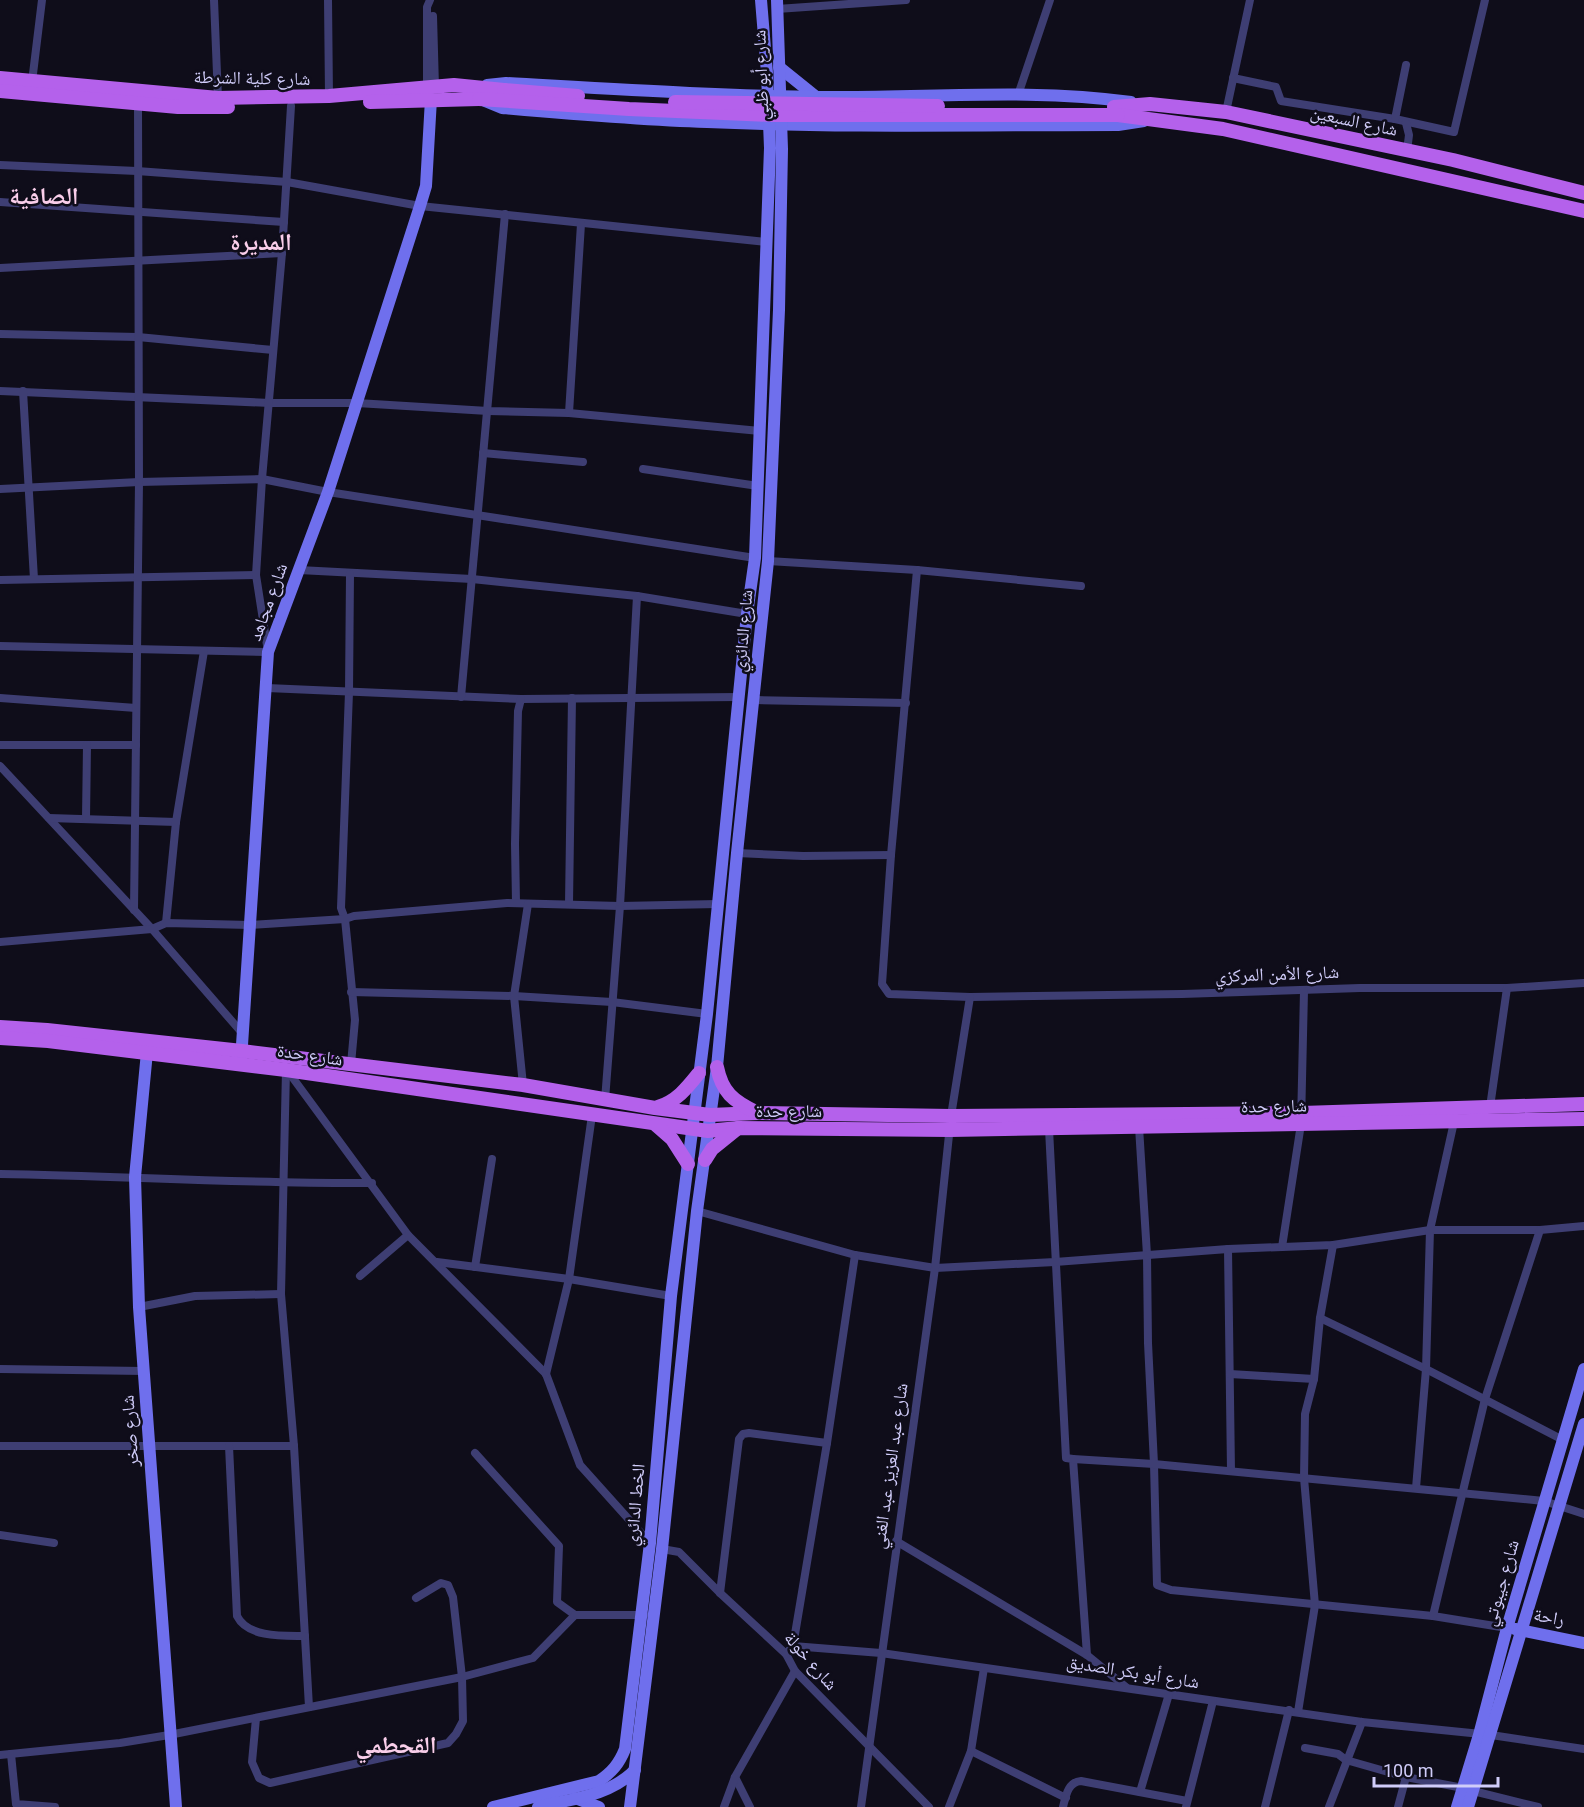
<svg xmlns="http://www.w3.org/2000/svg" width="1584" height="1807" font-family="Roboto,'Noto Naskh Arabic',sans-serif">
<rect width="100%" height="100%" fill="#0f0d1a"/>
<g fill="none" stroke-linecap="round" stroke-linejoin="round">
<g stroke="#3e3e73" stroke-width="8">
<path d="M214,0L218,98"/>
<path d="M328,0L329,96"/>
<path d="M777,9L906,0"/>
<path d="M433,16L435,87"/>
<path d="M1233,78L1276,87L1281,101L1395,119L1454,132L1485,0"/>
<path d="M32,82L42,0"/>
<path d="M427,88V7L430,0"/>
<path d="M1018,95L1050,0"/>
<path d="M1226,112L1250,0"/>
<path d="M1395,119L1406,65"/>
<path d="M1406,123L1409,135L1407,151"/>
<path d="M0,165L137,171L287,182L420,206L767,242"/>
<path d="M0,202L284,222"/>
<path d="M0,268L282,253"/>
<path d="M0,334L138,337L273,350"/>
<path d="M0,391L270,403H357L488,411L569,413L760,431"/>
<path d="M23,391L34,579"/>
<path d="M569,413L581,224"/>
<path d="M483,453L583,462"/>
<path d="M643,469L758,486"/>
<path d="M0,489L139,482L262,479L328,492L755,558"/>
<path d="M768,561L917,570L1081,586"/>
<path d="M299,570L472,579L637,596L747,614"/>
<path d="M917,570L891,855L882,984L889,994L970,997L1182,994L1360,988H1507L1584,983"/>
<path d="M350,574L349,692L341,908L345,919L355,1020L351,1064"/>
<path d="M0,580L256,575"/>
<path d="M0,646L268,652L256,575L262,479L282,253L291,106"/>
<path d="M267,688L521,699L739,697"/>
<path d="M461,697L505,214"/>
<path d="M0,698L136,708"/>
<path d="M754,700L906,703"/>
<path d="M0,745H136"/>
<path d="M0,766L152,929L243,1034"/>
<path d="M49,818L176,822"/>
<path d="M86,819L87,745"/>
<path d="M737,853L803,856L891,855"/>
<path d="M516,903L515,844L518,711L521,699"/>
<path d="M569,904L572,698"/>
<path d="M134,910L139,482L138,104"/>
<path d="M166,923L176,822L204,651"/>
<path d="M0,942L152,929L166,923L250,925L345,919L354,916L507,903L620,906L718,904"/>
<path d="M351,992L514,996L612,1002L707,1014"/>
<path d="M286,1070L281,1294L294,1446L309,1707"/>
<path d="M287,1070L408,1235L546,1374L580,1465L650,1543"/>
<path d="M523,1085L514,996L528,904"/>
<path d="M605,1100L620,906L637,596"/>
<path d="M1490,1107L1507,988"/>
<path d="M1139,1127L1147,1255L1148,1343L1154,1464L1157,1585L1171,1590L1433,1616L1507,1628"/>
<path d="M1049,1129L1066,1458L1073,1459L1087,1655"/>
<path d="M0,1174C124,1176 248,1184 372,1183"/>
<path d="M697,1211L855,1255L935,1268L1055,1262L1228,1249L1333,1245L1430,1230H1540L1584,1226"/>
<path d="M1282,1247L1301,1124L1304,991"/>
<path d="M1228,1249L1231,1471"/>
<path d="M437,1262L569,1279L671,1296"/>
<path d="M475,1267L492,1159"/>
<path d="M360,1276L408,1235"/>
<path d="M139,1307L195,1296L281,1294"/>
<path d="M1320,1318L1426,1369L1563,1440"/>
<path d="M0,1369L144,1371"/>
<path d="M546,1374L569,1279L592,1115"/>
<path d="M1230,1374L1314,1379"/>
<path d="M0,1446H294"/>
<path d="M229,1446L237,1616C248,1638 284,1636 305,1636"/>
<path d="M475,1453L559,1546L557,1602L575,1615"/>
<path d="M1073,1459L1154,1464L1544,1501L1584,1514"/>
<path d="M1416,1488L1426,1369L1430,1230L1454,1122"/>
<path d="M0,1535L54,1543"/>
<path d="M896,1541L1087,1655L1126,1687"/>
<path d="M662,1549L679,1552L720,1593L786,1654L795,1671L929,1807"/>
<path d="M720,1593L739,1439L743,1434L749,1433L827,1443"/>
<path d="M1433,1616L1485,1399L1540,1230"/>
<path d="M793,1646L827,1443L855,1255"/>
<path d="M786,1654L793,1646L881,1653L1362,1722L1491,1735L1584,1749"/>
<path d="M1298,1712L1315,1605L1304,1478L1305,1414L1314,1379L1320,1318L1333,1245"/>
<path d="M256,1718L252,1762L259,1778L270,1783L448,1743L456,1734L463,1721L462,1677L453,1597L448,1585L441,1583L416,1598"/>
<path d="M1305,1748L1338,1754L1346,1760L1406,1777L1463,1788"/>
<path d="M971,1751L1066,1798"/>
<path d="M11,1754L16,1804L55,1807"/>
<path d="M0,1755L120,1743L169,1735L462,1677L533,1658L575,1615H644"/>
<path d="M735,1777L750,1807"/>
<path d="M1473,1791L1538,1807"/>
<path d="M1140,1792L1169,1694"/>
<path d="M724,1807L735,1777L795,1671"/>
<path d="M861,1807L935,1268L951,1116L970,997"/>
<path d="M949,1807L971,1751L984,1668"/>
<path d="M1063,1807C1066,1795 1068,1782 1081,1781L1187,1801"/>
<path d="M1186,1807L1213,1701"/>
<path d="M1265,1807L1289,1710"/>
<path d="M1329,1807L1362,1722"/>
<path d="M1398,1807L1406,1777"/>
</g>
<g stroke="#6f6fed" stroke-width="12">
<path d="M779,67L815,96"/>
<path d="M487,85L506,83C613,89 720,96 828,97C929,98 1031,88 1131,102"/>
<path d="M485,101L502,108C571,114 639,120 707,122C844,128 981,125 1118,125L1144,121"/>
<path d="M147,1052L135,1177L139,1307L176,1807"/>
<path d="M241,1060L268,652L328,492L420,206L426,186L431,99"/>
<path d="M1515,1629L1584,1643"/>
<path d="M575,1798L599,1807"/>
<path d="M493,1807L599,1781C612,1772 619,1764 625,1749L650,1543L671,1296L707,1014L747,614L755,558L770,148L767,73L761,0"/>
<path d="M538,1807C571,1799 610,1796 635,1770"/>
<path d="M630,1807L662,1549L697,1211L717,1067L737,853L768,561L779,310L782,149L777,0"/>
<path d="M1457,1807L1479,1735L1507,1628L1584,1369"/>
<path d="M1468,1807L1584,1424"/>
</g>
<g stroke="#b461eb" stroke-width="14">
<path d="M0,78L218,98L329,96L454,85L504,90"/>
<path d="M0,91L178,107H228"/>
<path d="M370,102L479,99"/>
<path d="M1114,107L1150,104L1226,112L1453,160L1584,193"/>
<path d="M1118,115L1223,129L1584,211"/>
<path d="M0,1027L47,1030L242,1051L523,1085L655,1108L710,1115L758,1113L951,1116L1302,1113L1584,1104"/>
<path d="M0,1038L48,1041L286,1070L708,1131L738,1128L950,1130L1584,1119"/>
<path d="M717,1067C722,1092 733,1101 756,1112"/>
<path d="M658,1107C677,1101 687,1088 699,1073"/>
<path d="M656,1125L672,1139L688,1164"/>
<path d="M705,1160L712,1149L738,1128"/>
</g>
<g stroke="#b461eb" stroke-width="14">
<path d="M504,90L578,96"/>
<path d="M479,99L629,109L772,115H1118"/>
<path d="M675,102L938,106"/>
</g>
</g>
<g text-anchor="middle" stroke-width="5" stroke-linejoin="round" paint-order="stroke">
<g font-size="18" fill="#d0ccf9" stroke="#0f0d1a">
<text transform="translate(761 75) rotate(-92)" y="6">شارع أبو ظبي</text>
<text transform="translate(252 78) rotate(1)" y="6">شارع كلية الشرطة</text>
<text transform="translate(1354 121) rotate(12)" y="6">شارع السبعين</text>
<text transform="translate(268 602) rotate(-70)" y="6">شارع مجاهد</text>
<text transform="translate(743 631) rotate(-85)" y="6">شارع الدائري</text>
<text transform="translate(1277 974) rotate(-2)" y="6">شارع الأمن المركزي</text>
<text transform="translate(310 1055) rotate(8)" y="6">شارع حدة</text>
<text transform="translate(1274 1106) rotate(-1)" y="6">شارع حدة</text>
<text x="789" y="1117">شارع حدة</text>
<text transform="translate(130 1431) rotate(-94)" y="6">شارع صخر</text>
<text transform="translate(890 1466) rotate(-82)" y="6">شارع عبد العزيز عبد الغني</text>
<text transform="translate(635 1505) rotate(-85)" y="6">الخط الدائري</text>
<text transform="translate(1501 1583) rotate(-74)" y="6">شارع جيبوتي</text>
<text transform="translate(1549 1617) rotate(11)" y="6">راحة</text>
<text transform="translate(811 1661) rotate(49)" y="6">شارع خولة</text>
<text transform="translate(1133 1672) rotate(9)" y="6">شارع أبو بكر الصديق</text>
</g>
<g font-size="24" font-weight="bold" fill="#f9ceea" stroke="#0f0d1a">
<text x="44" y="204">الصافية</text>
<text x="261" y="250">المديرة</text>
<text x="396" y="1753">القحطمي</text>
</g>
</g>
<path d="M1374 1777v9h124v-9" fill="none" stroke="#d0ccf9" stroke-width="3"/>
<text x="1383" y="1777" font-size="18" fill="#d0ccf9" stroke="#0f0d1a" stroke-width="4.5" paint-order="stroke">100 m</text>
</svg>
